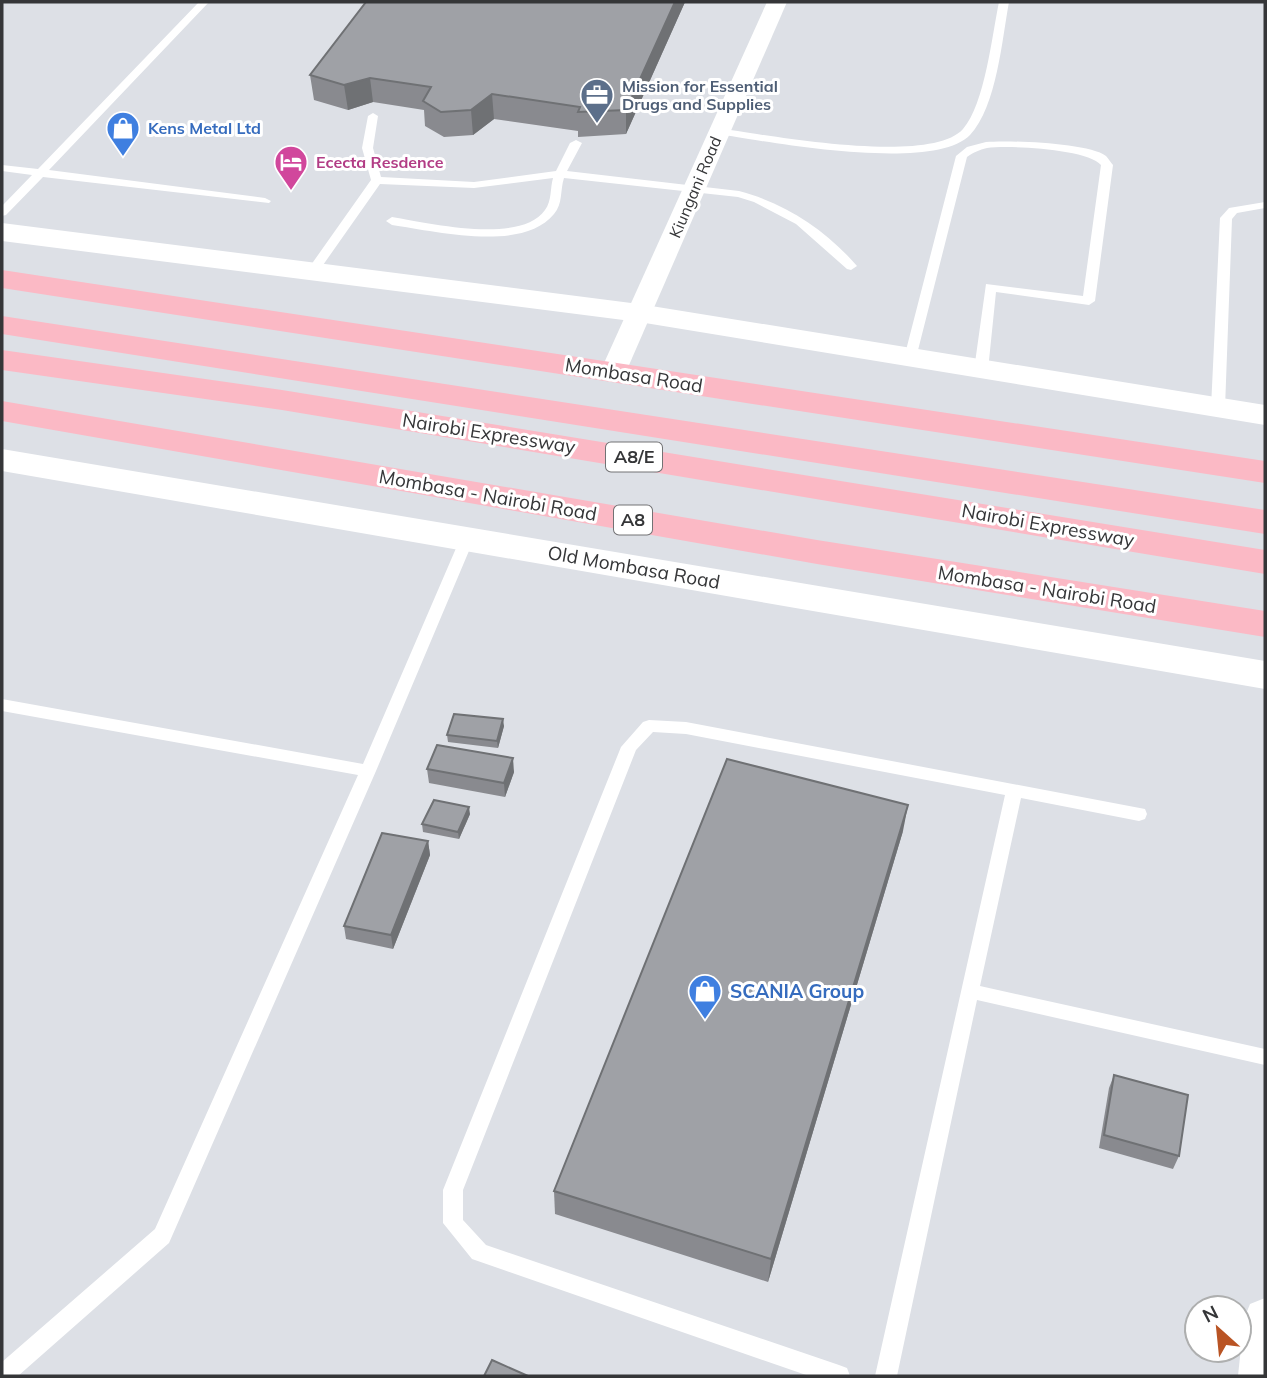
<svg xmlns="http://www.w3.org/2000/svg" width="1267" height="1378" font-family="Mulish,sans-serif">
<rect width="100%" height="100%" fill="#dde0e6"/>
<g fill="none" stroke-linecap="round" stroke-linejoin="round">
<g fill="#fff" fill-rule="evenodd">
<path d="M199,2H209L49,170L265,198L271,201L269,203L43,177L6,215L2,216V206L32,175L2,171V165L38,169Z"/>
<path d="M999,2H1009C1002,39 997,106 970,135C933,173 769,142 718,134L712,131L718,128C766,135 930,166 963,129C985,104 992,35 999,2Z"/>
<path d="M373,113L378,116L373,148L381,177L474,182L556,171L570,143L576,140L582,143L567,171L739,191C785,203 826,230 857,266L851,270L847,269L796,224L754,202L738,197L564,178C560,190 563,204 554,214C522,253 435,231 392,225L386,221L392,217C429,223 520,245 545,210C552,201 550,188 553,178L474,188L380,184L316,275H308L306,272L371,180L362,148L368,116Z"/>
<path d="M986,142C1009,140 1089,143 1106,156C1108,158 1111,163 1113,165L1095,301L1089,305L996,292L988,370L986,373H976L974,370L986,284L1083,296L1101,165C1088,149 1009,145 987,148C979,150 974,152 967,157L916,358L915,361H905L904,358L956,156L967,147Z"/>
<path d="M1265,202V208L1237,213L1232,219L1225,408L1218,412L1211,408L1220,218L1229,208Z"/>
<path d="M467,534L474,539L376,771L169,1243L18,1376H2V1362L155,1229L358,775L2,711V699L363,764L460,539Z"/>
<path d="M649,720L686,722L1145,809L1147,814L1145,819L1139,821L1021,798L980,986L1265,1049V1065L977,1000L897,1376H875L1005,795L686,734L653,732L636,750L463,1190V1220L486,1245L839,1365L847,1368L850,1376H809L472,1259L443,1223V1190L621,747L643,722Z"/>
</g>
<g fill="#fff" fill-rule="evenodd">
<path d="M767,2H787L626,372L622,378L613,380L604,378L600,372Z"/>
<path d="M1265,1298V1376H1238L1244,1319L1250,1304Z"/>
</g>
<g fill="#fff" fill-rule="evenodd">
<path d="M2,223L639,304L1265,405V425L639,322L2,241Z"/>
<path d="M2,449L1265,661V689L2,471Z"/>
</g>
<g fill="#fbb9c5" fill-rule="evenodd">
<path d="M2,270L1265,461V483L2,288Z"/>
<path d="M2,316L1265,510V534L2,334Z"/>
<path d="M2,350L282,390L1265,550V574L282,410L2,370Z"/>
<path d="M2,401L817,540L1265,611V637L817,564L2,421Z"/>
</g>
</g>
<g fill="#898a8f">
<path d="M685,2L626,134L578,137V131L494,119L473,135L444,137L425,126L424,110L373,102L348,110L314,100L310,75Z"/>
<path d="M504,726L498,748L448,742L447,735Z"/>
<path d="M427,769L514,772L505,797L429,783Z"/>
<path d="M470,814L459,839L423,832L422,824Z"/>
<path d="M903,831L768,1282L555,1214L554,1191Z"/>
<path d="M428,841L430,855L393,949L346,939L344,926Z"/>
<path d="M1114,1075L1179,1156L1173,1169L1099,1148L1109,1088Z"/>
</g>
<g fill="#6f7174">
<path d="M675,2H685L626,134V110Z"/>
<path d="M370,78L373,102L348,110L344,85Z"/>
<path d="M492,94L494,119L473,135L471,110Z"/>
<path d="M503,719L504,726L498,748L497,741Z"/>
<path d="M513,758L514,772L505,797L504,783Z"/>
<path d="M908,805L903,831L768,1282L771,1259Z"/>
<path d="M469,807L470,814L459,839L458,832Z"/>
<path d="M428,841L430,855L393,949L391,935Z"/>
</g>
<g fill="#9fa1a6" stroke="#6f7174" stroke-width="2">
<path d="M366,2H675L626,110L578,112L580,107L492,94L471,110L441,112L423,101L431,87L370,78L344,85L310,75Z"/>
<path d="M454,714L503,719L497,741L447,735Z"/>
<path d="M437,745L513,758L504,783L427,769Z"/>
<path d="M727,759L908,805L771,1259L554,1191Z"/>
<path d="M434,800L469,807L458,832L422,824Z"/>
<path d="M382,833L428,841L391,935L344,926Z"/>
<path d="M1114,1075L1188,1095L1179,1156L1104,1135Z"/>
<path d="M492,1360L528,1376H484Z"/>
</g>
<defs>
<symbol id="office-pin" viewBox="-11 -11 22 30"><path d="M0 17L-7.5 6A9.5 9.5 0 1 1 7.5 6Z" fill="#5c6f8a" stroke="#fff"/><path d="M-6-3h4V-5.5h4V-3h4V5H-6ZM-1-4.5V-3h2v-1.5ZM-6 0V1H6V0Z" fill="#fff"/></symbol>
<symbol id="shop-pin" viewBox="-11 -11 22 30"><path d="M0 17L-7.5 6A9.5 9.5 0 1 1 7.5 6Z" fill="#3f7fe0" stroke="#fff"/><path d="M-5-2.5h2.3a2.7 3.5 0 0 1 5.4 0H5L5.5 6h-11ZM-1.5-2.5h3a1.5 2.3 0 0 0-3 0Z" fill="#fff"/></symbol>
<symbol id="hotel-pin" viewBox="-11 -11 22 30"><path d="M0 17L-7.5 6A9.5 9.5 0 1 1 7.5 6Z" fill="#d1479c" stroke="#fff"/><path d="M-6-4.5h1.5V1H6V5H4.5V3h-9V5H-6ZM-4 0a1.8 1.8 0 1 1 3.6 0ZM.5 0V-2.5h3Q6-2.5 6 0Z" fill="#fff"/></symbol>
</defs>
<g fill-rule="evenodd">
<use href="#office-pin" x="578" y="76" width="38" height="52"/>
<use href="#shop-pin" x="104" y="109" width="38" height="52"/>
<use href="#hotel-pin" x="272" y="143" width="38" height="52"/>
<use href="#shop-pin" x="686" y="972" width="38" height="52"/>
</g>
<g text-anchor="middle" stroke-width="6" stroke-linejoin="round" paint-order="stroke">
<g font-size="16" font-weight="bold" fill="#4e5e75" stroke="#fff" text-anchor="start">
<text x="622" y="92">Mission for Essential<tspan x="622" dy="18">Drugs and Supplies</tspan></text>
</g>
<g font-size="16" font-weight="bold" fill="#366cbe" stroke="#fff" text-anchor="start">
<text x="148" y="134">Kens Metal Ltd</text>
</g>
<g font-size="16" font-weight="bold" fill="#b23c85" stroke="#fff" text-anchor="start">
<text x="316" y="168">Ececta Resdence</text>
</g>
<g font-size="16" fill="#353638" stroke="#fff">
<text transform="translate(695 187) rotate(-67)" y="6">Kiungani Road</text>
</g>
<g fill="#fff" stroke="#727274" stroke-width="2">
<rect x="606" y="442.5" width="56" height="29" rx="5"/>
<rect x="614" y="505.5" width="38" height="29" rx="5"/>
</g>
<g font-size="18" font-weight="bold" fill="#353638">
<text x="634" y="463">A8/E</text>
<text x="633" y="526">A8</text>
</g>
<g font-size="19" fill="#353638" stroke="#fff">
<text transform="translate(634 375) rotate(9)" y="7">Mombasa Road</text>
<text transform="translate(489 433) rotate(9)" y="7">Nairobi Expressway</text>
<text transform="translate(488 495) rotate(10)" y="7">Mombasa - Nairobi Road</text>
<text transform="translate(1048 525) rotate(10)" y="7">Nairobi Expressway</text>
<text transform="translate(634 567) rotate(10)" y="7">Old Mombasa Road</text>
<text transform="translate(1047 589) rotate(9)" y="7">Mombasa - Nairobi Road</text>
</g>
<g font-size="19" font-weight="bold" fill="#366cbe" stroke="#fff" text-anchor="start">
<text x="730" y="998">SCANIA Group</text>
</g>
</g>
<rect width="1267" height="1378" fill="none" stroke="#353638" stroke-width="7"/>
<g transform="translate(1218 1329) rotate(333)"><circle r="33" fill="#ffffff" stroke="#aeafaf" stroke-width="2"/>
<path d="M0-5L12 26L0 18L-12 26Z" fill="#b95424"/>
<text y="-10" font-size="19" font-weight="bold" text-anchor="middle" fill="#353638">N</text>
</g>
</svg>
